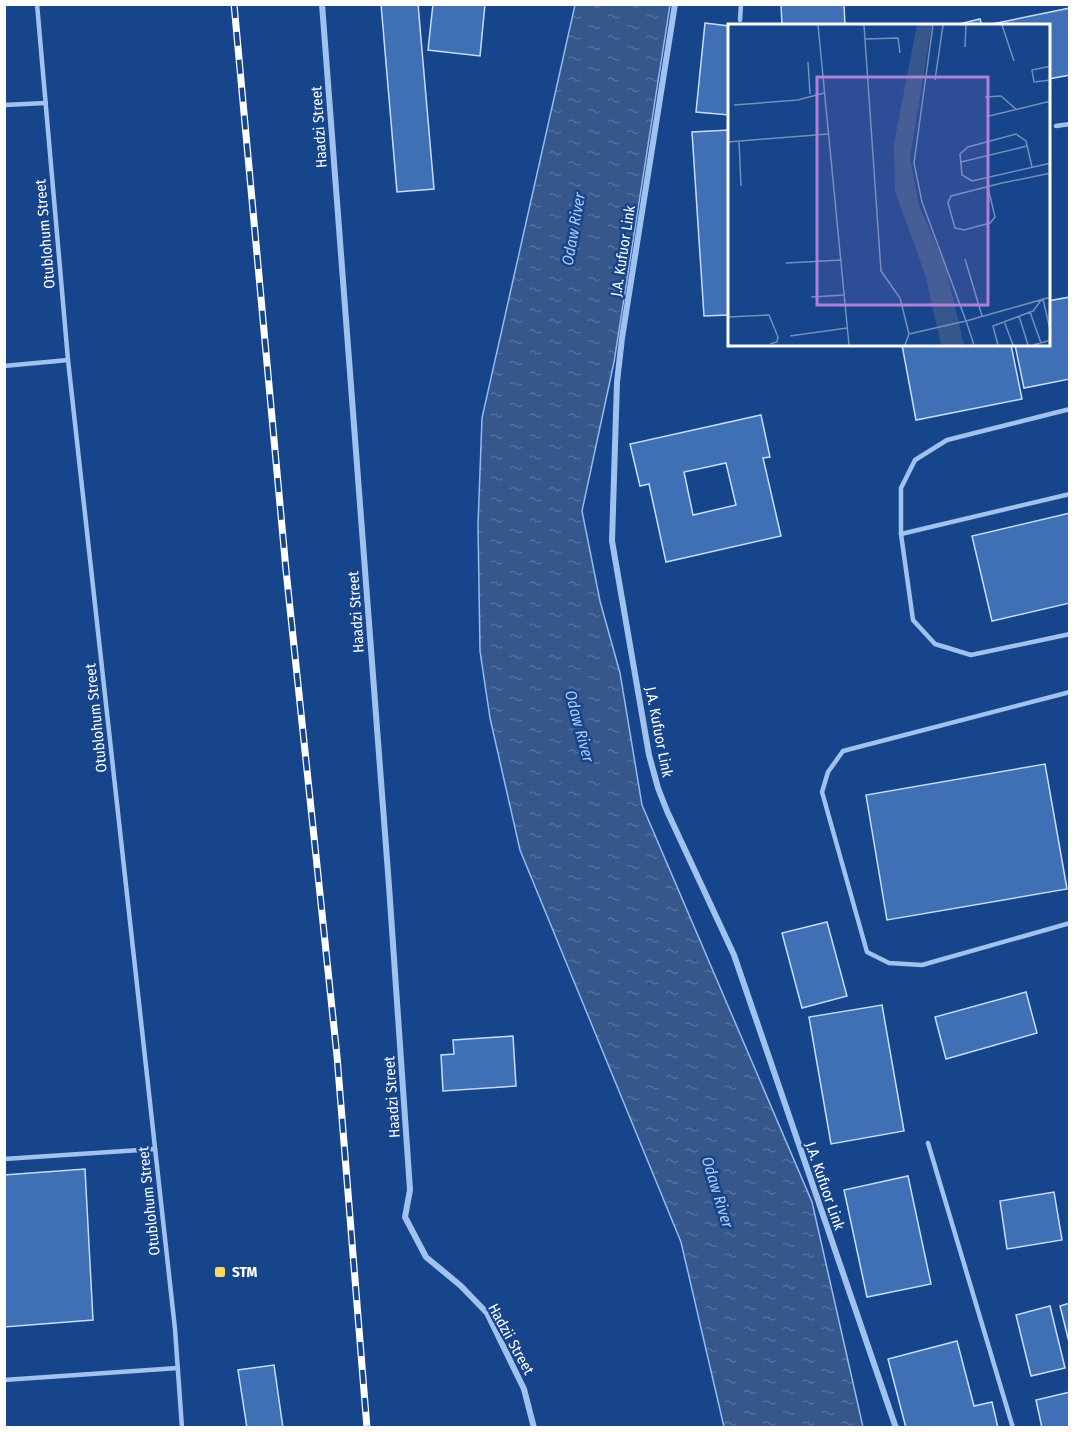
<svg xmlns="http://www.w3.org/2000/svg" width="1074" height="1432" font-family="'Fira Sans Condensed',sans-serif">
<defs>
<pattern id="water-ripples" width="26" height="14" patternUnits="userSpaceOnUse" patternTransform="scale(1.5)"><rect width="26" height="14" fill="#35578b"/><path d="M2 4q2-2 4 0t4 0M15 11q2-2 4 0t4 0" fill="none" stroke="#53709c"/></pattern>
</defs>
<rect width="100%" height="100%" fill="#17458b"/>
<path fill="url(#water-ripples)" stroke="#93bbf1" stroke-width="1.5" d="M575,5H670L614,362L582,511L600,601L620,673L642,805L812,1202L863,1427H724L681,1242L520,850L490,718L480,651L478,525L482,418Z"/>
<g fill="#3f6fb4" stroke="#c7dcfb" stroke-width="1.5" fill-rule="evenodd">
<path d="M381,4H418L434,189L397,192Z"/>
<path d="M433,4H485L480,56L428,50Z"/>
<path d="M781,4H844L845,26H782Z"/>
<path d="M1070,8V75L1048,79V26L987,25Z"/>
<path d="M980,19L982,26H951Z"/>
<path d="M705,23L729,26V115L696,112Z"/>
<path d="M729,130V315L704,316L692,132Z"/>
<path d="M1070,297V379L1024,388L1015,345H1048V301Z"/>
<path d="M902,345H1011L1022,399L916,420Z"/>
<path d="M761,415L770,457L763,458L781,536L666,562L649,484L640,486L630,444ZM726,463L736,505L693,515L684,472Z"/>
<path d="M1070,513V603L992,621L972,536Z"/>
<path d="M1045,764L1067,889L887,920L866,795Z"/>
<path d="M827,922L847,996L802,1008L782,933Z"/>
<path d="M1026,992L1037,1033L946,1059L935,1017Z"/>
<path d="M882,1005L904,1131L831,1144L809,1017Z"/>
<path d="M513,1036L516,1086L443,1091L441,1055L454,1054L453,1040Z"/>
<path d="M85,1169L93,1320L4,1327V1175Z"/>
<path d="M908,1176L931,1284L867,1297L844,1190Z"/>
<path d="M1054,1192L1062,1240L1007,1249L1000,1201Z"/>
<path d="M1070,1303V1346L1060,1306Z"/>
<path d="M1050,1306L1065,1368L1031,1376L1016,1315Z"/>
<path d="M957,1341L974,1406L992,1402L998,1428H906L888,1359Z"/>
<path d="M274,1365L283,1428H247L238,1370Z"/>
<path d="M1070,1392V1428H1042L1036,1400Z"/>
</g>
<g fill="none" stroke-linecap="round" stroke-linejoin="round">
<g stroke="#a1c1ef" stroke-width="4.5">
<path d="M37,4L68,360L175,1329L182,1428"/>
<path d="M740,20L741,4"/>
<path d="M4,105L46,103"/>
<path d="M1056,126L1070,124"/>
<path d="M4,366L68,360"/>
<path d="M1070,409L947,440L915,460L901,488V534L913,620L935,644L971,655L1070,634"/>
<path d="M901,534L1070,494"/>
<path d="M1070,692L843,751L828,772L822,792L867,952L889,963L922,965L1070,923"/>
<path d="M928,1143L1013,1428"/>
<path d="M4,1159L155,1149"/>
<path d="M4,1380L178,1368"/>
</g>
<g stroke="#a1c1ef" stroke-width="6">
<path d="M322,4L389,886L410,1190L405,1217L426,1257L461,1286L487,1313L524,1389L534,1428"/>
<path d="M675,4L622,338L617,382L612,541L649,755L658,788L667,811L734,955L896,1428"/>
</g>
<defs>
<path id="rail" d="M234,4L286,570L337,1056L367,1428"/>
</defs>
<use href="#rail" stroke="#fff" stroke-width="7"/>
<use href="#rail" stroke="#17458b" stroke-width="4.5" stroke-dasharray="14" stroke-linecap="butt"/>
</g>
<rect fill="#ffd75f" stroke="#17458b" stroke-width="2" x="214" y="1266" width="12" height="12" rx="3"/>
<g text-anchor="middle" stroke-width="5" stroke-linejoin="round" paint-order="stroke">
<g font-size="15" fill="#fff" stroke="#17458b">
<text transform="translate(319 127) rotate(-94)" y="5">Haadzi Street</text>
<text transform="translate(45 234) rotate(-95)" y="5">Otublohum Street</text>
<text transform="translate(623 251) rotate(-81)" y="5">J.A. Kufuor Link</text>
<text transform="translate(356 612) rotate(-94)" y="5">Haadzi Street</text>
<text transform="translate(96 718) rotate(-96)" y="5">Otublohum Street</text>
<text transform="translate(659 732) rotate(79)" y="5">J.A. Kufuor Link</text>
<text transform="translate(392 1097) rotate(-94)" y="5">Haadzi Street</text>
<text transform="translate(825 1186) rotate(71)" y="5">J.A. Kufuor Link</text>
<text transform="translate(149 1201) rotate(-96)" y="5">Otublohum Street</text>
<text transform="translate(511 1339) rotate(61)" y="5">Hadzii Street</text>
</g>
<g font-size="15" font-weight="bold" fill="#fff" stroke="#17458b" text-anchor="start">
<text x="232" y="1277">STM</text>
</g>
<g font-size="16" font-style="italic" fill="#adcbf6" stroke="#17458b">
<text transform="translate(573 229) rotate(-80)" y="6">Odaw River</text>
<text transform="translate(580 726) rotate(75)" y="6">Odaw River</text>
<text transform="translate(718 1192) rotate(73)" y="6">Odaw River</text>
</g>
</g>
<g transform="translate(728 24)">
<rect width="322" height="322" fill="#17458b"/>
<path d="M189,1H204L182,134L191,181L218,244L236,321H213L197,250L167,167L166,119Z" fill="#35578b"/>
<path fill="none" stroke="#748fb9" stroke-width="1.5" d="M90,1L121,321M136,1L153,247L172,274L181,310L177,321M205,1L186,139L194,178L238,297L323,273M274,1L286,37M137,15L170,14L172,29M237,23L238,1M80,38L82,70M323,42L304,46L306,58L323,56M207,56L215,1M257,73L273,72L289,86M6,81L70,76L96,69M261,92L323,77M11,117L13,162M0,118L100,110M233,138L299,122M304,143L298,117L288,110L240,123L232,130L234,151L244,157L323,139M260,163L267,193L262,199L236,206L227,204L220,179L223,172L274,159L323,149M237,235L254,292M58,239L114,236M83,273L117,271M315,275L323,310M302,288L313,319M291,292L300,321M0,293L41,291L50,313L49,318L42,320M276,297L285,321M181,310L238,297L246,321M62,312L119,304M270,321L265,302L305,287L314,275M305,321L323,316"/>
<path fill="#b080d9" fill-opacity="0.15" stroke="#b080d9" stroke-width="3" d="M89,53H260V281H89Z"/>
<rect width="322" height="322" fill="none" stroke="#fff" stroke-width="3"/>
</g>
<rect width="1074" height="1432" fill="none" stroke="#ffffff" stroke-width="12"/>
</svg>
